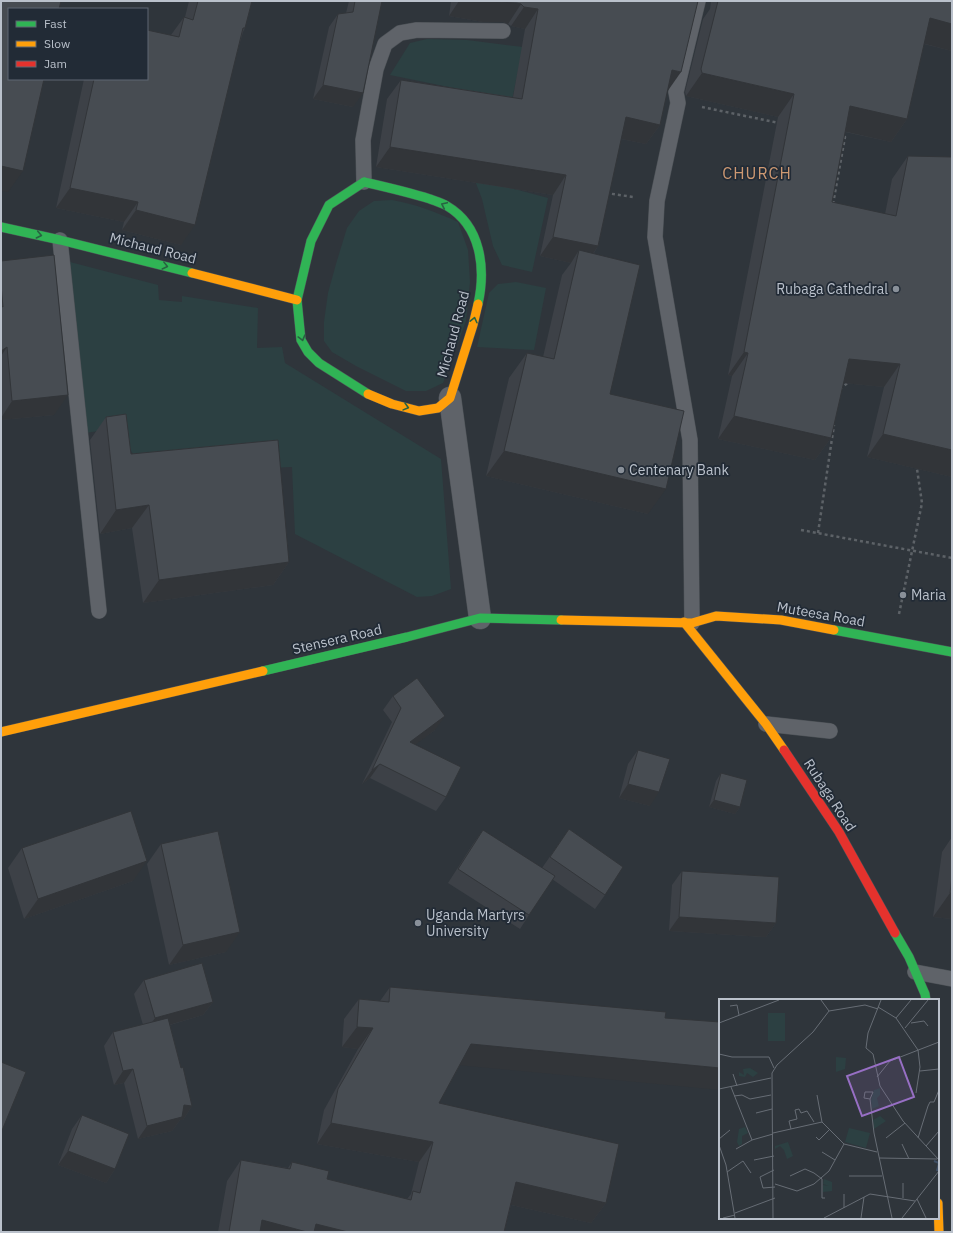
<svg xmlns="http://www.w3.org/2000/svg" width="953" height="1233" font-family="'IBM Plex Sans',sans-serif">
<rect width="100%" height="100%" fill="#2f353b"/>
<g fill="#2c4042">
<path d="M427,39L467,40L523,47L512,100L390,75L410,43Z"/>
<path d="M474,178L548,198L532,272L502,265L493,246L482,199Z"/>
<path d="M392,200C415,204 436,212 458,222L468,250L470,282L466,321L443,383L426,391H406L356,366L332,352L324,341V322L328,293L336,264L347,228L359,211L374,201Z"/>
<path d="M70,262L158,285L159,300L182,302V296L258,308L257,348L282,347L285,363L441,459L451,589L432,596L417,597L295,534L292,467L268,468L136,457L112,429L85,433Z"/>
<path d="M516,282L546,288L534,350L477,347L489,293L498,284Z"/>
</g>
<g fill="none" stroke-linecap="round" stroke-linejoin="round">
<defs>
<g id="lane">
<path d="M364,182L363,140L376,69L385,44L400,33L417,30L503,31"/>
<path d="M60,240L99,611"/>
<path d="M692,623L690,440L655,237L657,201L678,103L676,92L698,1"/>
<path d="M766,724L830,731"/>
<path d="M915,972L952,979"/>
</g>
<path id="street" d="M450,398L480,618"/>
<g id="fast">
<path d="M364,182C386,187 408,192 430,199C435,201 442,203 447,206C481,226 486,268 478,304"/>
<path d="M364,182L329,205L311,241L297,300L301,340L308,352L319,363L368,394"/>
<path d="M1,227L60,240L192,273"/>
<path d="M834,630L952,652"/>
<path d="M263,671L407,637L480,618L561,620"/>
<path d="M895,933L909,957L925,994L926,1000"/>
</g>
<g id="slow">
<path d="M192,273L297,300"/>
<path d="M368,394L392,404L419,411L438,408L450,398L473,325L478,304"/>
<path d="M561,620L692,623L716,616L781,620L834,630"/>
<path d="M684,622L766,724L784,750"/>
<path d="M1,732L263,671"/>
<path d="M938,1203L939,1232"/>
</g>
<path id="jam" d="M784,750L839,832L895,933"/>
</defs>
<use href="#lane" stroke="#4c5156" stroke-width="16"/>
<use href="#street" stroke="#4c5156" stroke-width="23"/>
<use href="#fast" stroke="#4c5156" stroke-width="10"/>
<use href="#slow" stroke="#4c5156" stroke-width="10"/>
<use href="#jam" stroke="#4c5156" stroke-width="10"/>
<g stroke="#5d6267" stroke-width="2.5" stroke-dasharray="3 3" stroke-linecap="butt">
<path d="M702,107L779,123"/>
<path d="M606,193L633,197"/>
<path d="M833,204L845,137L841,136"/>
<path d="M840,389L850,381"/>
<path d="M801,530L952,558"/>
<path d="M818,533L834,425"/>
<path d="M899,614L922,503L917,469"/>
</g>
<use href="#lane" stroke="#5f6369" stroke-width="15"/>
<use href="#street" stroke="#5f6369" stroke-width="22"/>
<use href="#fast" stroke="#30b455" stroke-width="9"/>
<use href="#slow" stroke="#ff9f0a" stroke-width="9"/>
<use href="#jam" stroke="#e5322d" stroke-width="9"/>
</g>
<g fill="#3d4147">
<path d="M189,1H252L245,28L243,32L181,245L122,230L124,222L56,208L84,79H147L171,35L184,17H185Z"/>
<path d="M349,1H382L353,107L313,99L329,27L338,14L346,13Z"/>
<path d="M451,1H698L667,92L660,125L646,144L621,139L598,246L594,253L610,394L648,514L486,476L509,378L527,353L543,357L562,275L571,263L540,256L553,195L376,167L387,99L401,80L513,97L525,29L511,26L508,24L503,22H483L449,16Z"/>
<path d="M711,1H952V51L924,44L907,119L891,142L845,132L832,202L885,214L892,179L908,156L952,477L867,457L884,387L843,383L831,438L815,460L718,439L732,376L728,375L778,117L686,96L685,92L703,19L710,9Z"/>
<path d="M1,261L54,415L1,420Z"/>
<path d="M106,417L131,454L289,562L273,585L143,603L132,528L100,534L90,440Z"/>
<path d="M393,696L435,730L415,744L446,797L436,811L370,778L362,784L392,722L383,710Z"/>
<path d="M638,750L650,806L619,798L628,764Z"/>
<path d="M721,773L740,807L735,814L709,807L716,781Z"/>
<path d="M569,829L605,895L595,909L552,879L529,915L520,929L448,883L473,844L483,830L542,868Z"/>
<path d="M952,837V919L933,917L942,852Z"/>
<path d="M161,844L226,952L169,965L147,864Z"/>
<path d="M22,848L133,881L24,919L8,868Z"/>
<path d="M682,871L776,923L766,937L669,931L672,885Z"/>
<path d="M144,980L213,1002L203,1015L170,1025L181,1068L192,1106L183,1120H180L172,1131L138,1139L124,1083L114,1085L104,1046L113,1032L143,1025L134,994Z"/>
<path d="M390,987L460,1065L439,1103L606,1203L591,1223L511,1205L504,1232H218L227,1181L241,1160L288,1168L292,1162L327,1179L407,1199L411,1194L419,1162L317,1144L324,1110L358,1049L342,1047L344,1019L359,999L380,1001Z"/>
<path d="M82,1115L115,1169L106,1183L58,1165L72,1129Z"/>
</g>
<g fill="#323539">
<path d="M459,1H488L517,3L521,4L508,24L503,22H483L449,16Z"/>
<path d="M524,7L538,9L525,29L511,26Z"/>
<path d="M930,18L952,24V51L914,41Z"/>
<path d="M672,70L681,72L667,92Z"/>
<path d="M702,73L794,94L778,117L686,96Z"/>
<path d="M323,85L363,93L353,107L313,99Z"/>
<path d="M850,106L907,119L891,142L834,129Z"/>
<path d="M626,117L660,125L646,144L612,137Z"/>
<path d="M390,147L566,175L553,195L376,167Z"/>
<path d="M1,166L23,171L8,192L1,191Z"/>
<path d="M70,188L138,202L124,222L56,208Z"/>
<path d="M136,210L195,225L181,245L122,230Z"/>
<path d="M553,237L598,246L585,266L579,250L571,263L540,256Z"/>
<path d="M7,347L1,356V351Z"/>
<path d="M744,352L748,353L732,376L728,375Z"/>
<path d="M849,359L900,364L884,387L833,382Z"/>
<path d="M68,395L54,415L1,420V418L12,401Z"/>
<path d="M734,416L831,438L815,460L718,439Z"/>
<path d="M883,434L952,450V477L867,457Z"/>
<path d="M504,451L666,489L648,514L486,476Z"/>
<path d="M149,505L132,528L100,534L116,510Z"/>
<path d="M289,562L273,585L143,603L159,580Z"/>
<path d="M445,716L435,730L400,756L410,742Z"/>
<path d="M380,764L370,778L362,784L372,770Z"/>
<path d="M628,784L659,792L650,806L619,798Z"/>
<path d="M714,800L740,807L735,814L709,807Z"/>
<path d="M147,861L133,881L24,919L38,899Z"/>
<path d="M950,893H952V919L933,917Z"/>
<path d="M679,917L776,923L766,937L669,931Z"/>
<path d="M240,932L226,952L169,965L183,945Z"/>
<path d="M213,1002L203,1015L145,1032L155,1018Z"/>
<path d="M357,1027L373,1028L358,1049L342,1047Z"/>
<path d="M471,1044L720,1068V1090L457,1065Z"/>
<path d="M133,1069L124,1083L114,1085L123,1071Z"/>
<path d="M184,1105L192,1106L183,1120H180L172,1131L138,1139L147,1126Z"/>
<path d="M331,1123L433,1142L419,1162L317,1144Z"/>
<path d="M68,1151L115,1169L106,1183L58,1165Z"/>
<path d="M516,1182L606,1203L591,1223L502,1203Z"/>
<path d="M262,1220L307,1232H253Z"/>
<path d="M316,1224L348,1232H310Z"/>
</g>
<g fill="#474c52" stroke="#323539">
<path d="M1,1H61L59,9H9V79H44L23,171L1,166Z"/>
<path d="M198,1H252L245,28H243L195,225L136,210L138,202L70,188L94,79H147V30L179,37L184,17L193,20Z"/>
<path d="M355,1H382L363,93L323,85L338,14L353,12Z"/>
<path d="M488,1H698L681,72L672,70L660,125L626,117L598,246L553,237L566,175L390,147L401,80L522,99L538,9L524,7L521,4L517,3L496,2Z"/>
<path d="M718,1H952V24L930,18L907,119L850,106L832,202L896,216L908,156L952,157V450L883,434L900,364L849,359L831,438L734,416L748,353L744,352L794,94L702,73L701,69Z"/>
<path d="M579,250L640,265L610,394L684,411L666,489L504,451L527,353L554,359Z"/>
<path d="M54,255L68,395L12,401L7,347L1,351V306L3,307L1,285V261Z"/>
<path d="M126,414L131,454L278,440L289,562L159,580L149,505L116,510L106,417Z"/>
<path d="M417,678L445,716L410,742L461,767L446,797L380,764L372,770L401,708L393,696Z"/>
<path d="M638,750L670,759L659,792L628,784Z"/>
<path d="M721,773L747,780L740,807L714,800Z"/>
<path d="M131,811L147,861L38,899L22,848Z"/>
<path d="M569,829L623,867L605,895L550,857Z"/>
<path d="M483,830L555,876L529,915L458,869Z"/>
<path d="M218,831L240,932L183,945L161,844Z"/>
<path d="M682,871L779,877L776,923L679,917Z"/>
<path d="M952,876V893H950Z"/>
<path d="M202,963L213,1002L155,1018L144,980Z"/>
<path d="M390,987L666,1012L665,1018L720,1022V1068L471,1044L439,1103L619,1144L606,1203L516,1182L504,1232H348L316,1224L314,1232H307L262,1220L260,1232H229L241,1160L290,1169L292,1162L329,1171L327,1179L411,1200L413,1191L420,1193L433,1142L331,1123L338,1089L373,1028L357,1027L359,999L389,1002Z"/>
<path d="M168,1018L181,1068L183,1067L192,1106L184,1105L182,1117L147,1126L133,1069L123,1071L113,1032Z"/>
<path d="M1,1062L26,1072L1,1133Z"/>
<path d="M82,1115L129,1134L115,1169L68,1151Z"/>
</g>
<defs><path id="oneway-chevron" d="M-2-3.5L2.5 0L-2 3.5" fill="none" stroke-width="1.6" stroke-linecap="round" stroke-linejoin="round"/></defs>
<g stroke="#286242">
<use href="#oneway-chevron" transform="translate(444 205) rotate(-155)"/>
<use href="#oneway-chevron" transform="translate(39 235) rotate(12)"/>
<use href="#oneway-chevron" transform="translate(165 266) rotate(14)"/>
<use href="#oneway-chevron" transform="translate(474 320) rotate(-77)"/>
<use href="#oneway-chevron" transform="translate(302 338) rotate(75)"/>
<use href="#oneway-chevron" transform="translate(406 407) rotate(15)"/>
</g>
<g fill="#899099" stroke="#222b36" stroke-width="1.5">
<circle cx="896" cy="289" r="4"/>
<circle cx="621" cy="470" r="4"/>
<circle cx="903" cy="595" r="4"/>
<circle cx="418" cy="923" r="4"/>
</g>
<g text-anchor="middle" stroke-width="3.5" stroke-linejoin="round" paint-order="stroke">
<g font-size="14" fill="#bac1cb" stroke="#222b36">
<text transform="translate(153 248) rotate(14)" y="5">Michaud Road</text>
<text transform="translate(453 334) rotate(-75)" y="5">Michaud Road</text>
<text transform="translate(821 614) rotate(10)" y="5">Muteesa Road</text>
<text transform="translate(337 639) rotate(-13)" y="5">Stensera Road</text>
<text transform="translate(830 795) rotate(57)" y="5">Rubaga Road</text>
</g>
<g font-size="14" fill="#bac1cb" stroke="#222b36" text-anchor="start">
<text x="888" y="294" text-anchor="end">Rubaga Cathedral</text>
<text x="629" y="475">Centenary Bank</text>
<text x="911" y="600">Maria</text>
<text x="426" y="920">Uganda Martyrs<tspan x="426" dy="16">University</tspan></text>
</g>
<g font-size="16" letter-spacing="1" fill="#ce9972" stroke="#222b36">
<text x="757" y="179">CHURCH</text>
</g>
</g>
<g transform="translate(719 999)">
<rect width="220" height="220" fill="#2f353b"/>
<path d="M49,14H66V42H49ZM117,58L127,59L126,70L117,73ZM31,69L39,74L34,78L28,74L26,78L20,77V73L25,76L24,70ZM161,89V96L158,99L160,107L153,110L152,101L155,91ZM161,117L167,122L155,130L154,121ZM26,128L29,134L23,137V145L20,147L18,143L20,130ZM130,129L151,134L147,149L126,143ZM69,143L74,157L68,160L65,151L61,147L56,150V147ZM105,180L113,183V192L104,193V186L110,187L104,185Z" fill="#2c4042"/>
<path fill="none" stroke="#3f4f65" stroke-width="2" d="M215,162L220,164L218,172"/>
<path fill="none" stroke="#676d75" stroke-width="1" d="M102,1L110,12M162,1L149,34L147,49L154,55L161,87L184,122L220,161M11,7L18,6L20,16M159,8L177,19L199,51L201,68L197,94M110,12L146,6L159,10M177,19L192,1M0,24L60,1M192,24L205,22L209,27M186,29L209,1M0,55L13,58H50L55,69M201,72L220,70M14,75L18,87M158,78L171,62L220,43M12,88L33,141M0,90L52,79M98,96L103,123M15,97L23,96L31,100L52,96M151,100L145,99L146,93H154L151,100L155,134L173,219M37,114L53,110M72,130L70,122L78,120L76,111L80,110L82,114L88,112L95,123M54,134L103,123L125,145L158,153M97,138L100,141L110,131M167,139L186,124M199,139L209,107L211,103H215L220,91M0,140L11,131M183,145L190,160M0,146L7,166L16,219M207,147L220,132M17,150L33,141L54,135M103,153L116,161M160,159L218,160M35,161L55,157M55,171L41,178L44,189L56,188M8,173L24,162L32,174M71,177L86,170L95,174L103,180V199H106M130,177H163M184,184V199M56,185L78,192L95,185L110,172L125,145M198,200L207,219M125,209V195M16,214L56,199M4,219L16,216M54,219L53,74L58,66L94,33L110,12M105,219L151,195L196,202M142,219L145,198M183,219L220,172"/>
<path fill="#976fc4" fill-opacity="0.15" stroke="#976fc4" stroke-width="2" d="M180,58L195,98L143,117L128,77Z"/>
<rect width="220" height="220" fill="none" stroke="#bac1cb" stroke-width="2"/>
</g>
<rect width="953" height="1233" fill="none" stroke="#bac1cb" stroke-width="4"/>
<rect x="8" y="8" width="140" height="72" fill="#222b36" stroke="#5f6772"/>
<rect x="16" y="21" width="20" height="6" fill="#30b455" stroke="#5f6772"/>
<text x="44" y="28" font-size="12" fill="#bac1cb">Fast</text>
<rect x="16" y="41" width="20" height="6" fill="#ff9f0a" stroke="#5f6772"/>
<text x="44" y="48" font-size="12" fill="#bac1cb">Slow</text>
<rect x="16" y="61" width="20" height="6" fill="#e5322d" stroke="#5f6772"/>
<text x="44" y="68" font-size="12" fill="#bac1cb">Jam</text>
</svg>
